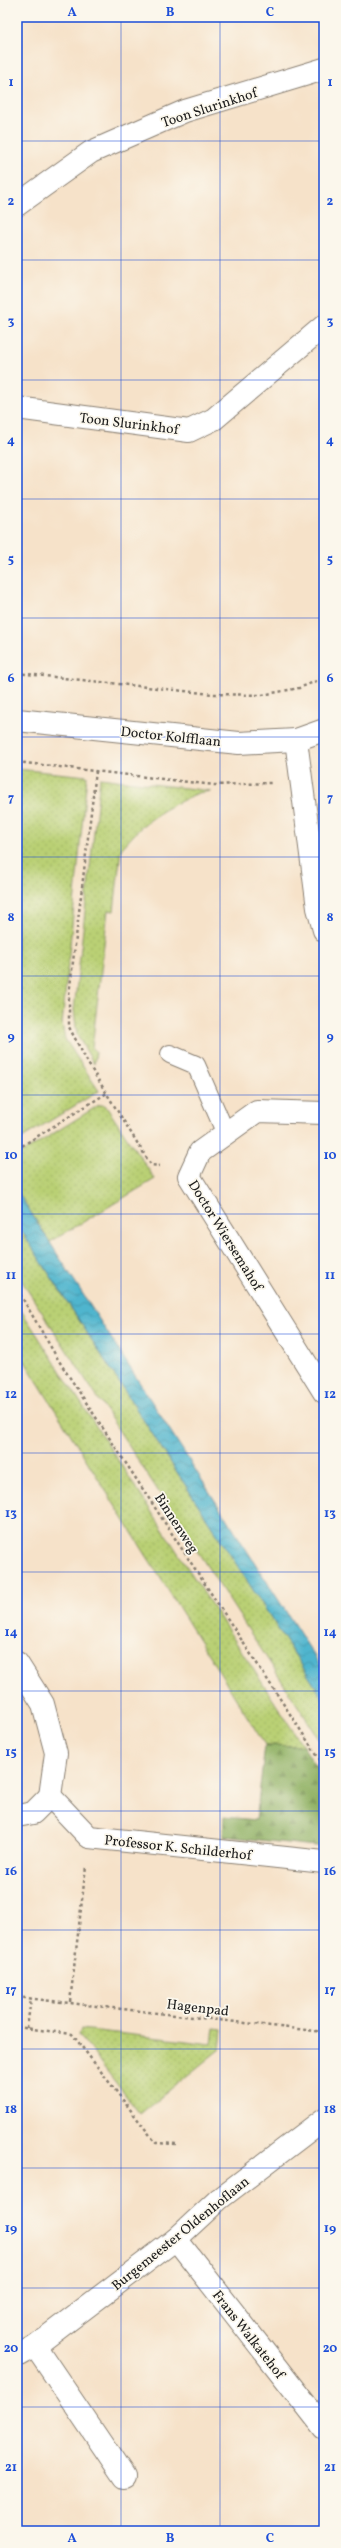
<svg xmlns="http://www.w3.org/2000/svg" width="341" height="2548" font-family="Vollkorn,serif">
<defs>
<pattern id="grass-dots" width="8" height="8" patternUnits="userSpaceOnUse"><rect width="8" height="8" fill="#b9d074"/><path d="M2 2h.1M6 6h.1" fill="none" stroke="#9eb264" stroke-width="1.8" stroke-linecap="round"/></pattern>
<pattern id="forest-firs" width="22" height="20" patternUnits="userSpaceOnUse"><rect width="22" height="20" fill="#92b266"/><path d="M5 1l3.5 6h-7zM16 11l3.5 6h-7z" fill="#7d9858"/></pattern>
<pattern id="water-waves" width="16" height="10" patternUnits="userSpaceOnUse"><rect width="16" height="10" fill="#50b5ce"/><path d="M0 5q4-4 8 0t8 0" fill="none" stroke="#4292a6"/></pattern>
</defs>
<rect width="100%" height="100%" fill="#fbf7ec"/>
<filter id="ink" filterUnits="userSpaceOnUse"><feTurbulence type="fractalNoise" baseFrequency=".025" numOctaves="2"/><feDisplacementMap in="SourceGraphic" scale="8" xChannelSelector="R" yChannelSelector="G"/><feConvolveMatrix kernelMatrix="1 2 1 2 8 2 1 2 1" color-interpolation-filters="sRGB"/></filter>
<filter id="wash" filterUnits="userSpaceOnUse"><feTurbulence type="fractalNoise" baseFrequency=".012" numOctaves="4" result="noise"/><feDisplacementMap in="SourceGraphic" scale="16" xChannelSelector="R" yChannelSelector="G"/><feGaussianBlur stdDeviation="0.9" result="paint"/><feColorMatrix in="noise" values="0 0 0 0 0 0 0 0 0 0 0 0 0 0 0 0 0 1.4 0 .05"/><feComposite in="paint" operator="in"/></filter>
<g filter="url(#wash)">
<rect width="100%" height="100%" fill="#f6e2c9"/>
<g fill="url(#grass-dots)" stroke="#6a7648">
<path d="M17,769L87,776L62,1024L65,1039L99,1091L17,1141Z"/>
<path d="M100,778L211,791L198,793L167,808L142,826L121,849L114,911L108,910L92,1048L96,1052L94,1064L77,1035L74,1010Z"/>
<path d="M99,1105H105L155,1179L50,1242L17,1191V1156Z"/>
<path d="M17,1224L324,1700V1746L17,1274Z"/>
<path d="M17,1304L303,1746L265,1745L17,1349Z"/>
<path d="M214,2028L222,2029L220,2049L140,2114L79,2035L81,2029L212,2044Z"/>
</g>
<path fill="url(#forest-firs)" stroke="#576741" d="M265,1745L303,1746L324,1779V1847L223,1836L224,1817L256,1820Z"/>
<path fill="url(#water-waves)" stroke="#366875" d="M17,1191L324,1671V1700L17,1224Z"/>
</g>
<g filter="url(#ink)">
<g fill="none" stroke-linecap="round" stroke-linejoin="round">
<defs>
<path id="service" d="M170,1054L196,1065L226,1134"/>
<g id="minor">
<path d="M17,205L91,152L185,111L324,69"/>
<path d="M17,408L189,431L214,419L324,326"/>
<path d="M17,720L239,743L296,740L324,730"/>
<path d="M296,740L318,908L324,930"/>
<path d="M324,1113L257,1111L200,1152L189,1176L324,1392"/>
<path d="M17,1663L43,1704L56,1753L50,1796"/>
<path d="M17,1816L33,1813L50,1796L89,1837L324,1862"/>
<path d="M176,2239L324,2428"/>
<path d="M35,2346L124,2477"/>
<path d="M17,2356L35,2346L176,2239L219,2199L324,2119"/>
</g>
</defs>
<use href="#service" stroke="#897f72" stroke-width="20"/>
<use href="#minor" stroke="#897f72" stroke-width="24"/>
<g stroke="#897f72" stroke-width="2.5" stroke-dasharray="3 3" stroke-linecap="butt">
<path d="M17,673L212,694L262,695L299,688L324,678"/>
<path d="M17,762L214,785L271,783"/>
<path d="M96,771L69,995V1027L89,1065L151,1165L160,1166"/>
<path d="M17,1149L107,1093"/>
<path d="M17,1289L59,1361L324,1766"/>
<path d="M17,1997L324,2032"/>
<path d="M70,2002L86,1866"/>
<path d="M17,2027L72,2034L156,2143L176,2144"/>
<path d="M27,2028L31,1998"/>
</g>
<use href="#service" stroke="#fff" stroke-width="18"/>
<use href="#minor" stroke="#fff" stroke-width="22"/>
</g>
</g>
<path fill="none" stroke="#1d4ed8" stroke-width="1" stroke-opacity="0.55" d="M121,17V2531M220,17V2531M17,141H324M17,260H324M17,380H324M17,499H324M17,618H324M17,737H324M17,857H324M17,976H324M17,1095H324M17,1214H324M17,1334H324M17,1453H324M17,1572H324M17,1691H324M17,1811H324M17,1930H324M17,2049H324M17,2168H324M17,2288H324M17,2407H324"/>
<g text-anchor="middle" stroke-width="3.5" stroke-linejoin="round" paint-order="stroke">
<g font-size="14" fill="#1c1c1c" stroke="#fbf7ec">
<text transform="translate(209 107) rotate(-18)" y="5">Toon Slurinkhof</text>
<text transform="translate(129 423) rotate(7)" y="5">Toon Slurinkhof</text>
<text transform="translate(171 736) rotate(6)" y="5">Doctor Kolfflaan</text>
<text transform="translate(226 1235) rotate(58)" y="5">Doctor Wiersemahof</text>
<text transform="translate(177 1523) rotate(57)" y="5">Binnenweg</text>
<text transform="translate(178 1847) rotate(6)" y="5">Professor K. Schilderhof</text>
<text transform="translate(198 2007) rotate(7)" y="5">Hagenpad</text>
<text transform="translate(180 2233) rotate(-39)" y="5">Burgemeester Oldenhoflaan</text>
<text transform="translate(249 2334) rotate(52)" y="5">Frans Walkatehof</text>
</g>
</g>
<rect width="341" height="2548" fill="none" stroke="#fbf7ec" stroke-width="44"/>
<rect x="22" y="22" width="297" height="2504" fill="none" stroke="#1d4ed8" stroke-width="1.5"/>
<g font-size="13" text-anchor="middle" font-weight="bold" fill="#1d4ed8">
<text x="72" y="16">A</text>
<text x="170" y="16">B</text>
<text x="270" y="16">C</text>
<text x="11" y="86">1</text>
<text x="330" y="86">1</text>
<text x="11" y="205">2</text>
<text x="330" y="205">2</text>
<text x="11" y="325">3</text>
<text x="330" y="325">3</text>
<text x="11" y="444">4</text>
<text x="330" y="444">4</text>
<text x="11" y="563">5</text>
<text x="330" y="563">5</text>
<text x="11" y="682">6</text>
<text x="330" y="682">6</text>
<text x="11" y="802">7</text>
<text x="330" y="802">7</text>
<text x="11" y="921">8</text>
<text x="330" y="921">8</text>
<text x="11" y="1040">9</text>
<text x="330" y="1040">9</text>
<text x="11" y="1159">10</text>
<text x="330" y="1159">10</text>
<text x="11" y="1279">11</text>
<text x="330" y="1279">11</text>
<text x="11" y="1398">12</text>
<text x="330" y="1398">12</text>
<text x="11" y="1517">13</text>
<text x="330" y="1517">13</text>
<text x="11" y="1636">14</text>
<text x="330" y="1636">14</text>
<text x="11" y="1756">15</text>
<text x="330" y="1756">15</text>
<text x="11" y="1875">16</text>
<text x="330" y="1875">16</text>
<text x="11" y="1994">17</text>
<text x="330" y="1994">17</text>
<text x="11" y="2113">18</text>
<text x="330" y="2113">18</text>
<text x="11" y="2232">19</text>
<text x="330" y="2232">19</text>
<text x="11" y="2352">20</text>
<text x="330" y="2352">20</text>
<text x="11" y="2471">21</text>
<text x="330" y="2471">21</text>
<text x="72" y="2542">A</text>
<text x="170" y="2542">B</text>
<text x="270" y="2542">C</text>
</g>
</svg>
